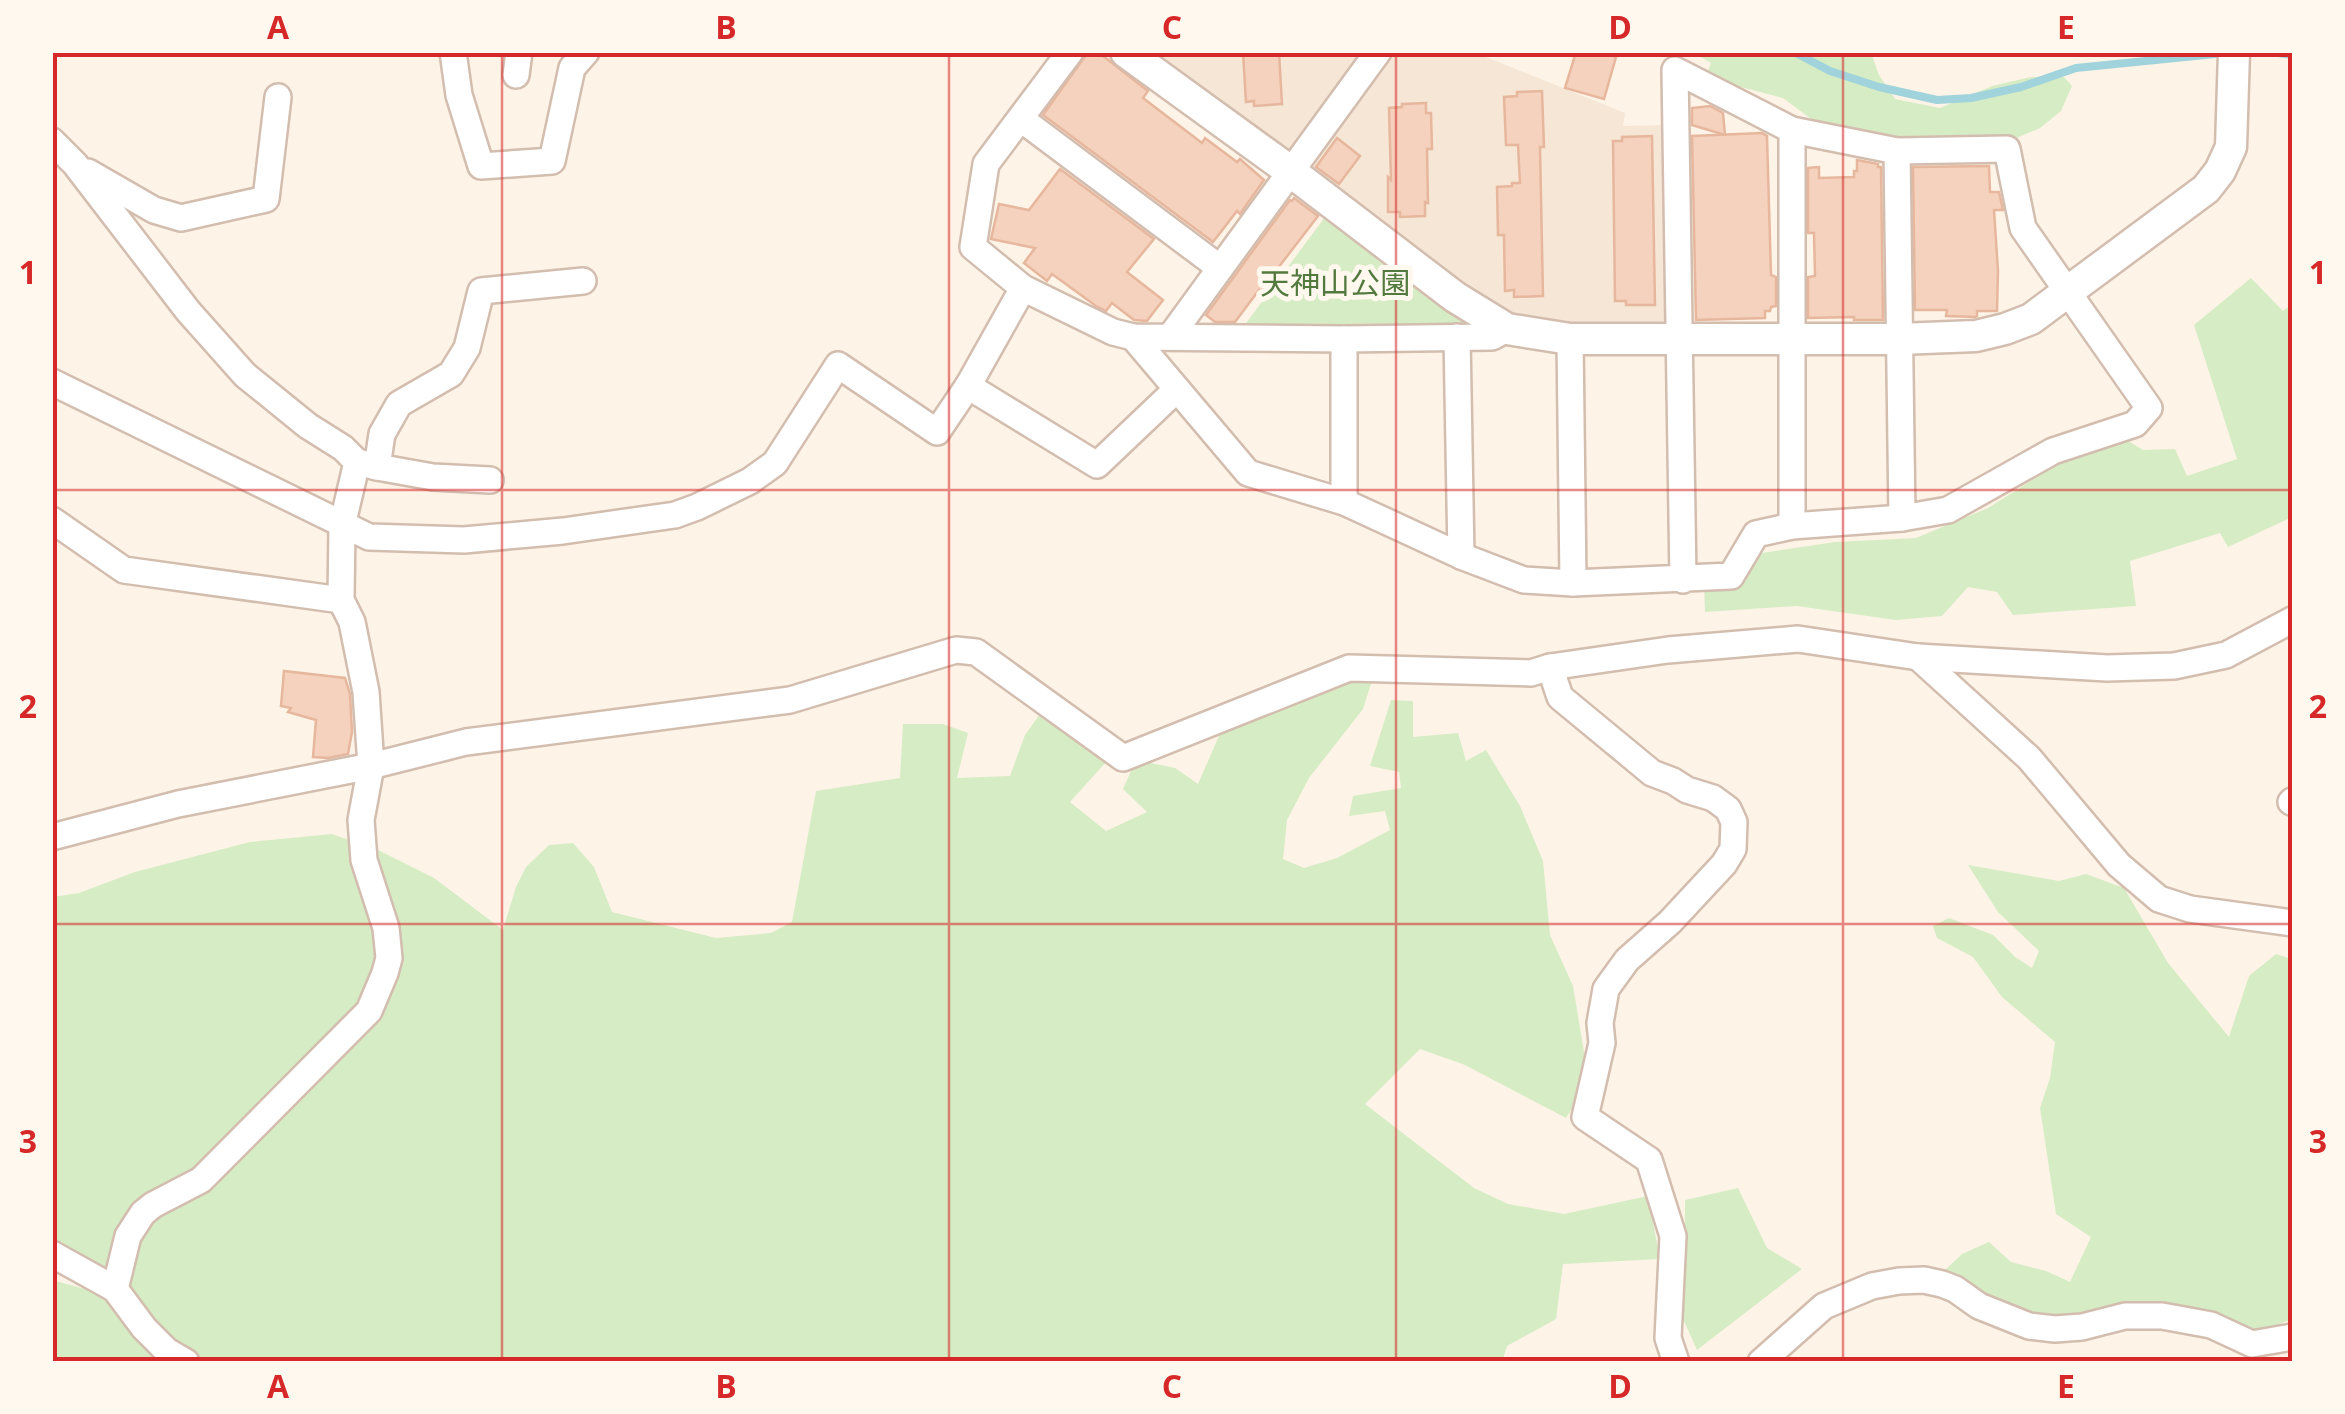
<svg xmlns="http://www.w3.org/2000/svg" width="2345" height="1414" font-family="'Open Sans','Noto Sans JP',sans-serif">
<rect width="100%" height="100%" fill="#fdf4e7"/>
<path fill="#f5e6d5" d="M1149,53H1476L1625,113L1623,126L1666,125L1667,317L1663,326L1553,325L1507,312L1484,302Z"/>
<g fill="#d6ecc4">
<path d="M1694,53H1871L1879,75L1895,99L1940,108L1992,86L2031,77H2064L2072,86L2061,111L2040,128L2012,140L1897,146L1826,130L1783,98L1722,82L1706,76L1711,63Z"/>
<path d="M1325,217L1467,323L1465,331L1241,330Z"/>
<path d="M2251,278L2283,311L2292,304V517L2228,547L2220,533L2130,561L2136,606L2013,615L1997,592L1968,587L1942,616L1896,620L1797,606L1705,612L1704,582L1729,572L1762,553L1835,542L1916,538L1988,508L2083,448L2120,436L2143,450L2175,449L2187,476L2237,459L2194,325Z"/>
<path d="M1375,671L1363,709L1309,778L1287,820L1283,859L1304,868L1337,858L1390,830L1385,811L1349,816L1353,796L1401,788L1399,772L1370,766L1391,700L1413,701V737L1458,733L1466,761L1486,750L1520,806L1543,861L1550,935L1573,986L1589,1082L1566,1118L1465,1065L1420,1049L1365,1104L1474,1188L1508,1204L1564,1214L1648,1196L1660,1259L1563,1264L1556,1319L1507,1346L1502,1362L53,1361L52,1280L85,1289L87,1276L53,1266V897L79,893L135,872L250,842L332,834L380,851L434,878L503,930L516,887L526,867L549,845L573,843L594,867L612,912L716,938L771,933L792,922L816,791L900,778L903,724H943L968,733L957,778L1010,776L1025,735L1040,714L1108,760L1070,802L1106,831L1147,812L1123,789L1136,760L1175,768L1198,784L1222,729Z"/>
<path d="M1968,865L2059,881L2086,874L2124,888L2168,963L2229,1037L2249,976L2276,954L2292,959V1319L2272,1327L2241,1331L2162,1302L2112,1305L2090,1315L2030,1321L1941,1274L1962,1254L1989,1242L2011,1262L2046,1271L2070,1282L2091,1237L2056,1214L2040,1108L2050,1078L2055,1042L2002,997L1973,957L1937,938L1933,926L1949,918L1993,935L2015,957L2032,968L2039,951L1998,912Z"/>
<path d="M1738,1188L1767,1248L1802,1269L1697,1350L1684,1321L1685,1200Z"/>
</g>
<g fill="none" stroke-linecap="round" stroke-linejoin="round">
<g stroke="#a0d3db" stroke-width="8">
<path d="M1794,52L1830,71L1879,87L1937,100L1971,98L2021,87L2076,68L2225,53"/>
<path d="M2271,52L2292,55"/>
</g>
</g>
<g fill="#f4d2bd" stroke="#e7b79d" stroke-width="2.5">
<path d="M1088,52H1098L1148,91L1143,98L1202,143L1205,138L1237,162L1240,159L1264,180L1240,214L1237,211L1213,242L1043,115Z"/>
<path d="M1243,52H1279L1282,104L1254,106V101L1246,102Z"/>
<path d="M1576,52H1601L1616,57L1604,99L1565,88Z"/>
<path d="M1542,91L1544,147H1540L1543,296L1514,297V290L1505,291L1504,235H1498L1497,187L1512,186V183H1520L1518,145H1506L1504,97L1517,96V92Z"/>
<path d="M1426,103V113H1431L1432,149H1427L1428,203L1425,202V216L1400,217V212H1388V177L1391,180L1389,108L1402,107V104Z"/>
<path d="M1710,106L1723,113L1725,135L1692,125V108Z"/>
<path d="M1762,133L1767,136L1771,275L1776,277V306L1771,307L1770,311H1765V318L1696,320L1692,136Z"/>
<path d="M1652,136L1655,305H1626V301H1615L1613,141H1622V137Z"/>
<path d="M1337,138L1360,156L1339,184L1316,167Z"/>
<path d="M1857,160L1878,164V167H1881L1883,320H1854V317L1808,318V277L1815,276L1814,233H1808V168L1819,167V178L1854,177V171H1857Z"/>
<path d="M1989,166L1990,192H1999L2003,210H1994L1998,271L1997,311H1977V316L1975,317L1946,316L1947,310H1915L1913,167Z"/>
<path d="M1060,169L1154,239L1127,272L1163,300L1147,321L1134,320L1112,303L1106,311L1096,306L1052,274L1047,281L1024,263L1035,248L991,239L999,204L1029,210Z"/>
<path d="M1294,198L1318,216L1278,268L1282,272L1265,294L1259,290L1235,322H1215L1206,315L1290,200L1292,201Z"/>
<path d="M284,671L345,678L350,694L352,732L348,754L328,758L313,757L316,720L288,712L291,708L281,706Z"/>
</g>
<g fill="none" stroke-linecap="round" stroke-linejoin="round">
<defs>
<g id="minor">
<path d="M453,52L459,95L481,166L552,161L572,68L586,52"/>
<path d="M1070,52L986,164L973,247L1023,288L1113,332L1133,337L1344,339L1492,337L1507,329"/>
<path d="M516,75L519,52"/>
<path d="M1021,119L1220,268"/>
<path d="M52,141L75,164L188,311L245,375L308,426L343,448L357,462L342,526L341,600L352,622L366,692L371,766L361,820L364,860L386,928L389,958L385,973L369,1011L201,1180L153,1205L143,1213L128,1236L115,1289"/>
<path d="M1897,151L1902,518"/>
<path d="M88,172L154,210L181,218L266,199L278,97"/>
<path d="M1133,337L1248,473L1344,502L1461,556L1524,580L1573,583L1731,576L1756,534L1792,526L1902,518L1948,510L2053,451L2135,424L2149,408L2023,228L2007,149L1897,151L1792,130L1675,70L1683,580"/>
<path d="M1170,337L1378,52"/>
<path d="M1457,337L1461,556"/>
<path d="M1570,339L1573,583"/>
<path d="M52,382L369,537L464,540L563,531L675,515L697,507L750,481L775,463L838,365L937,432L968,386L1023,288"/>
<path d="M968,386L1097,465L1176,390"/>
<path d="M357,462L377,467L382,434L399,404L451,374L467,348L481,291L583,281"/>
<path d="M377,467L433,477L490,480"/>
<path d="M1344,502V339"/>
<path d="M52,520L124,570L341,600"/>
<path d="M1792,526V130"/>
<path d="M1918,657L2029,758L2119,865L2159,899L2190,909L2292,923"/>
<path d="M1550,667L1560,697L1652,773L1673,781L1687,790L1713,798L1728,809L1734,822L1733,849L1724,864L1670,922L1627,960L1606,989L1600,1023L1602,1043L1585,1117L1649,1160L1673,1236L1668,1338L1676,1362"/>
<path d="M2291,802L2292,801"/>
<path d="M52,837L178,804L371,766L466,742L790,700L956,650L976,652L1123,758L1349,668L1531,673L1550,667L1668,650L1798,639L1918,657L2107,668L2174,666L2226,655L2292,620"/>
<path d="M52,1254L115,1289L144,1328L167,1351L186,1362"/>
<path d="M1761,1362L1824,1306L1872,1286L1899,1281L1924,1280L1942,1284L1955,1289L1979,1306L2029,1326L2055,1329L2082,1327L2125,1316H2162L2211,1325L2252,1344L2292,1337"/>
</g>
<path id="tertiary" d="M1126,52L1290,171L1455,297L1507,329L1570,339H1899L1976,336L2005,329L2031,319L2206,189L2220,171L2231,147L2234,52"/>
</defs>
<use href="#minor" stroke="#d3bdaf" stroke-width="30"/>
<use href="#tertiary" stroke="#d3bdaf" stroke-width="35"/>
<use href="#minor" stroke="#fff" stroke-width="25"/>
<use href="#tertiary" stroke="#fff" stroke-width="30"/>
</g>
<path fill="none" stroke="#d62828" stroke-width="2.5" stroke-opacity="0.55" d="M502,52V1362M949,52V1362M1396,52V1362M1843,52V1362M52,490H2292M52,924H2292"/>
<g text-anchor="middle" stroke-width="10" stroke-linejoin="round" paint-order="stroke">
<g font-size="30" fill="#52793e" stroke="#fff8ee">
<text x="1335" y="294">天神山公園</text>
</g>
</g>
<rect width="2345" height="1414" fill="none" stroke="#fff8ee" stroke-width="110"/>
<rect x="55" y="55" width="2235" height="1304" fill="none" stroke="#d62828" stroke-width="4"/>
<g font-size="32" text-anchor="middle" font-weight="bold" fill="#d62828">
<text x="278" y="39">A</text>
<text x="726" y="39">B</text>
<text x="1172" y="39">C</text>
<text x="1620" y="39">D</text>
<text x="2066" y="39">E</text>
<text x="28" y="284">1</text>
<text x="2318" y="284">1</text>
<text x="28" y="718">2</text>
<text x="2318" y="718">2</text>
<text x="28" y="1153">3</text>
<text x="2318" y="1153">3</text>
<text x="278" y="1398">A</text>
<text x="726" y="1398">B</text>
<text x="1172" y="1398">C</text>
<text x="1620" y="1398">D</text>
<text x="2066" y="1398">E</text>
</g>
</svg>
